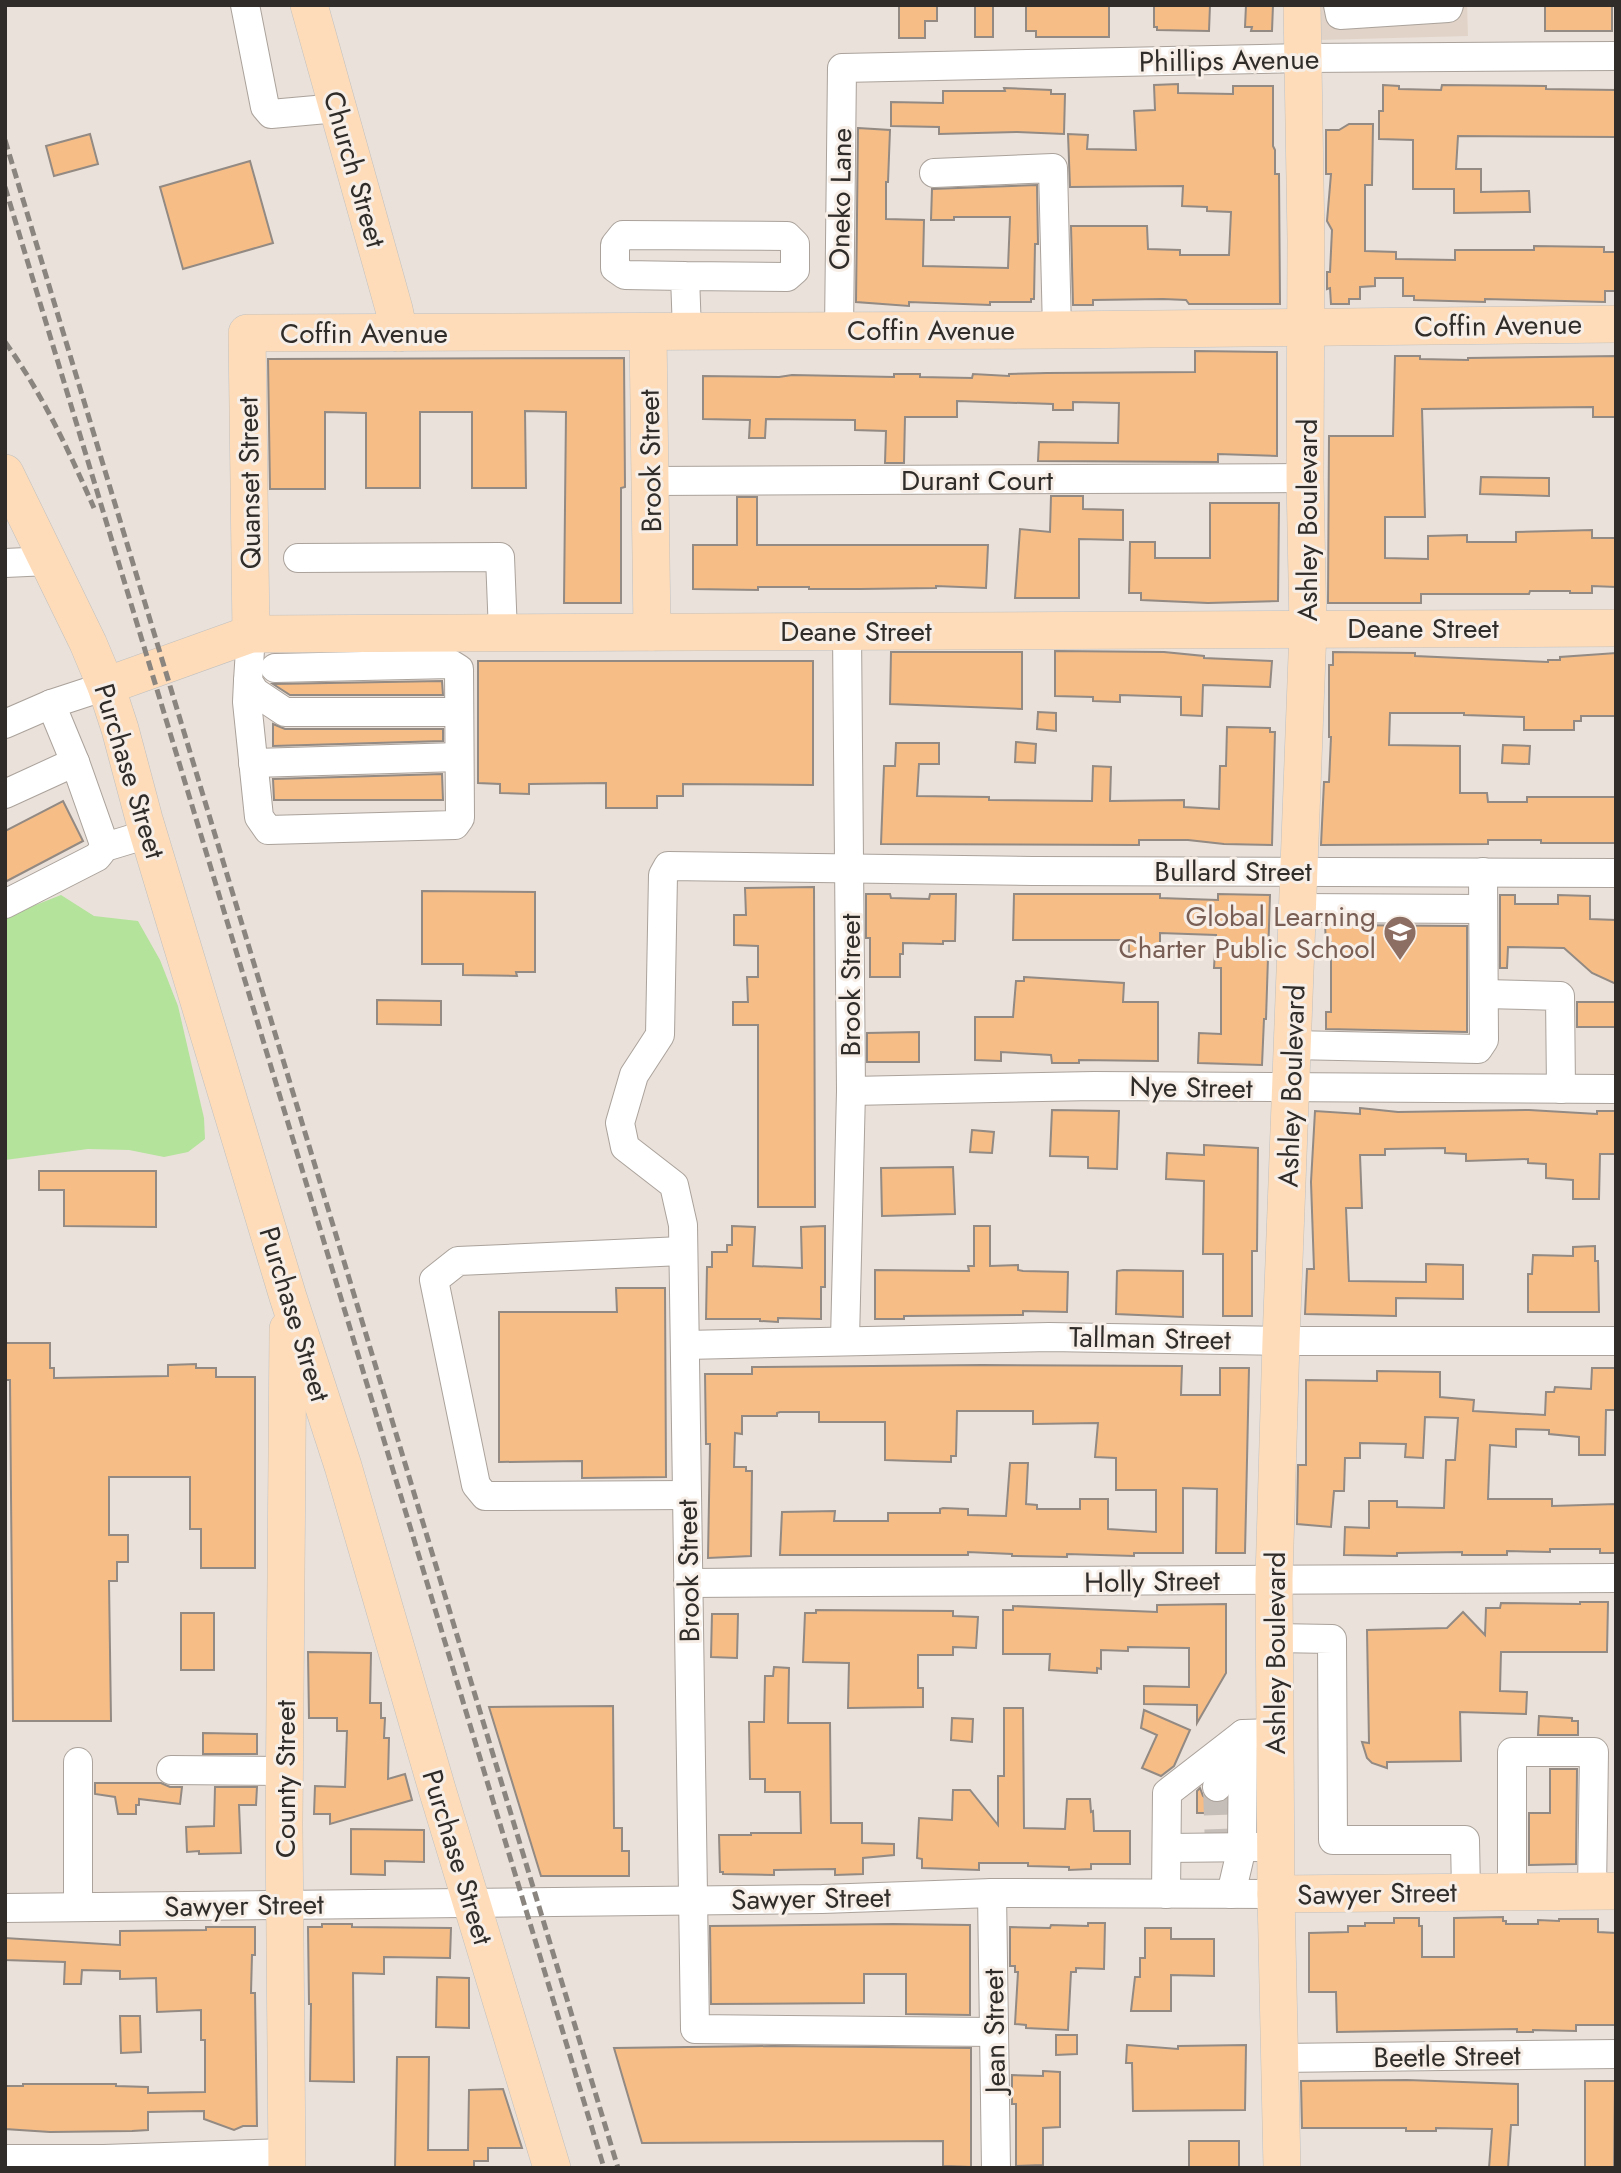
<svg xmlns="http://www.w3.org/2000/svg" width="1621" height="2173" font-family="Jost,sans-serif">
<rect width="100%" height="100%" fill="#eae1da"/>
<path fill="#e1d3c7" d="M1318,5H1467L1468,36L1318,40Z"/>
<path fill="#b4e39c" d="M61,895L94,916L138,921L160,960L178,1006L204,1118L205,1139L188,1152L164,1157L129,1150L88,1149L5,1160V917Z"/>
<g fill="#f6bd87" stroke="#928a83" stroke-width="2">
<path d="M899,5H937V21H925V38H899Z"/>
<rect x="975" y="5" width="18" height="32"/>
<path d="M1026,5H1109V37H1036V31H1026Z"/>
<path d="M1154,5H1210L1209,31L1157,30V27H1154Z"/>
<path d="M1246,5H1273L1272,31H1251L1252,27H1245Z"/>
<rect x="1545" y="5" width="67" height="26"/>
<path d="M1178,84V93L1233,94V86H1273V146L1275,150V174H1279L1280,304H1189L1186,300L1163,299L1093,300V305H1073L1071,226H1147L1148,249L1180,250V255H1229L1231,212L1207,211V207L1182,206L1183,186L1070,187L1068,134L1088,135L1087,149L1136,150L1134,111L1155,110L1154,85Z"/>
<path d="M1383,85L1399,86V89L1441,90L1442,85L1546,86V89L1616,90V137L1458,136L1456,169H1481V192L1529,191L1530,212L1454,213V189H1413V140L1379,139V111H1383Z"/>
<path d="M1004,88L1051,90V94H1065L1064,134L1017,132L939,134V127L891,126V102L943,103V91H1005Z"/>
<path d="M1349,124H1373L1372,185H1365V251L1396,252V259L1455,260V250H1534V246L1604,247V252H1616V291H1605V302L1485,299V302L1414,300V296H1403V278H1375V286L1360,287V299H1349V304H1331L1330,288L1327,289V272H1330L1332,230L1327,221L1331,174H1326V130H1339Z"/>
<path d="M858,128L890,130L888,182H886V219L924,220L923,266L1008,268L1010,217H954V220H931L932,189L1037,185L1038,244H1035L1034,299H1031V302H990V305L909,302V306L856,302Z"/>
<path d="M90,134L98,164L54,176L46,146Z"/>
<path d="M250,161L273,243L183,269L160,187Z"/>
<path d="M1195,351L1277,352V456L1218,454V462L1038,461L1039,442L1118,443L1119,403L1073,402V410H1053V404L957,401V417H905L904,463H885L886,431L855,430V420L766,419L765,438H749L750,420L703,419V376L779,377L792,375L894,377V374H920V377L972,378L973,374L1009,376V374L1047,373L1195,372Z"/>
<path d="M1395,356H1420V359L1468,360V358L1616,356V417H1593V407L1422,409L1425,517H1385V558L1428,559V536L1467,535V542H1516V532L1592,530V538H1616V587L1592,586V593H1570V591H1530L1529,594H1421V603H1328L1329,436H1393Z"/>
<path d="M624,358L625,487L621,488V603H564L566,412L525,411L526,488H472V412H420V488H366V413L325,412V489H270L268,359Z"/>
<path d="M1481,477L1549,478V496L1480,494Z"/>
<path d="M1051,496H1083V509L1123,510V540L1079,539V598H1015L1020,529L1050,532Z"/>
<path d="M737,497H757V545H988L986,588L936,586V588L860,589H809V587H758V590L693,589V545H737Z"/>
<path d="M1210,503H1279L1278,601L1208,603L1141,600V593H1129L1130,542H1155V558H1210Z"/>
<path d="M1055,651L1164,652L1204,656V658L1272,661L1270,687L1203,685L1202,716L1181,715V697L1120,695V702L1093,701V697L1055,696Z"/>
<path d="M891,652H1022V709L890,704Z"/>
<path d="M1333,652L1415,653V656L1548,662V660H1560V657L1616,653V716H1581V721H1574V730H1524V717L1464,715V713H1390L1389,745L1460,746V793H1487L1488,802H1527V797H1616V843H1541V840H1488V844L1321,845L1324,782H1329L1331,737H1329V665H1333Z"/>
<path d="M478,661H813V785L683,784V796H657V808H606V783L529,784V794L500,793V784L478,783Z"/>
<path d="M442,681L443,695H290L273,684Z"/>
<path d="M1038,712L1056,713V731L1037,729Z"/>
<path d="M273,724L285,729H443V741L273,746Z"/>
<path d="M1227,727L1270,728V732H1275L1272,845L1224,844L1188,840H1139V845L881,844L884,766H895L896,743H939V764H919L917,796L989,797V800L1092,801L1093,766L1111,767L1110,801L1184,800V807L1219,809L1220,766H1226Z"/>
<path d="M1016,742L1036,744L1035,763L1015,762Z"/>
<path d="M1503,745L1530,746L1529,764L1502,763Z"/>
<path d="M442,774L443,800H274L273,779Z"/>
<path d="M63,801L83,841L5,882V831Z"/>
<path d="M814,887L815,1207H758V1025H733V1002H748L747,977H758V946L734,945V915H746L745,888Z"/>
<path d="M422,891L535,892V972H516L517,976L463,975V964H422Z"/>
<path d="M866,894H890L891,898L929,899L930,894H956L955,941H943V944L903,943V954H900V977H870V938H866Z"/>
<path d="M1014,894H1160V898L1218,900V894L1270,895L1266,1019H1264L1262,1065L1198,1063L1199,1033L1221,1034V968H1214L1216,935L1160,933V953H1129V940H1013Z"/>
<path d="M1500,895H1515V904H1558V895L1590,896V919L1616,920V984L1592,973L1564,948L1508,947L1507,968H1500Z"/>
<path d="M1325,925L1467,926V1032L1326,1029V1012H1331V942H1326Z"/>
<path d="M1024,977L1124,983L1123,1002H1158V1061L1079,1060V1063H1052L1051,1055L1001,1052V1061L975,1060V1017H1013L1016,981H1024Z"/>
<path d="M377,1000L441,1001V1025L377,1024Z"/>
<rect x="1577" y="1002" width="39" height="25"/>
<path d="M919,1032V1062H867V1033Z"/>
<path d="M1360,1108L1398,1112L1529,1110L1597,1114V1111H1616V1154H1600L1599,1199H1573V1180L1546,1178V1164L1528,1163V1159L1466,1161V1154L1445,1153V1148L1385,1149V1155H1360L1362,1208H1346L1349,1281L1426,1282V1264L1463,1265V1299L1396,1298V1316L1305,1314L1307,1269H1314L1311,1182L1315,1111L1360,1114Z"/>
<path d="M1052,1110L1119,1111L1117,1169L1088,1168V1157L1050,1156Z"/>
<path d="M972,1130L994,1132L992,1153L970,1152Z"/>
<path d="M1204,1145L1258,1148L1257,1251H1252V1316H1223V1254H1203L1204,1181L1166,1179L1167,1153L1204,1155Z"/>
<path d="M953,1167L955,1214L882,1216L881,1168Z"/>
<path d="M39,1171H156V1227L64,1226V1190H39Z"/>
<path d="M732,1226L755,1227L753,1266L802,1268L801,1227L825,1226V1287H821V1319L778,1318V1322L760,1321V1319H706L707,1267H712V1252H727V1245H732Z"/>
<path d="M974,1226H990V1266L1018,1265V1270L1023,1271L1068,1272L1067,1312L1023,1311V1315L904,1316V1319H875V1270L969,1271L968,1266H974Z"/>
<path d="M1595,1246V1261H1598L1599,1312H1528V1274H1532L1533,1255L1573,1256V1247Z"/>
<path d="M1123,1270L1183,1271V1317L1116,1314L1117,1271Z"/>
<path d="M616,1288H665L666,1477L582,1478V1461L499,1462V1312H617Z"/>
<path d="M5,1343H50V1368H54V1378L168,1376V1365L196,1364V1368H216V1377H255V1568H201V1529H190V1477H109V1535H128V1562H117V1581H109L111,1721H13L10,1380H5Z"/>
<path d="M982,1365L1182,1366L1181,1395H1220V1368H1249L1245,1553H1216L1217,1489L1183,1488V1553H1134V1556L1067,1554V1557L1012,1556V1554L968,1552V1555H780L782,1512L835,1511L834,1521H888V1513H940V1509L943,1508L968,1509V1515L1006,1516L1010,1463H1028L1026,1504L1037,1505V1509H1080V1499H1108V1529L1156,1532V1490H1116V1458L1095,1457L1098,1423L1033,1424V1411H957L956,1456H951V1462L914,1461L885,1460V1422H819V1412H780L777,1413V1416H742V1434L735,1433L734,1467H746V1471H752L751,1556L708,1558L710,1444H706L705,1374H752V1367Z"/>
<path d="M1592,1368H1616V1410H1606L1605,1455H1579V1437L1549,1434V1430L1516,1429V1447L1490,1445L1488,1499H1552V1506L1616,1504V1553H1600V1549H1550V1552L1507,1551V1555H1462V1552L1397,1553V1556L1344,1555L1345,1527L1369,1528V1501H1397V1507L1444,1508L1446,1460H1455L1458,1418L1425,1417L1423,1458L1405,1457L1406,1444L1360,1443V1458H1345L1344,1491H1334L1331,1527L1297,1524L1298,1465H1306V1380L1377,1381V1371L1440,1372V1397L1474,1400L1473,1411L1545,1415L1546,1392H1554L1555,1387L1591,1389Z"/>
<path d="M1580,1602H1608L1607,1652H1501L1500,1691L1527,1692L1526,1714L1460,1712L1461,1761L1387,1762V1768L1372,1763L1367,1758L1362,1742L1369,1743L1367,1630L1447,1628L1463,1612L1485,1635L1486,1608H1500L1501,1603L1580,1604Z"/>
<path d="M1226,1604V1673L1197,1723V1705L1144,1704V1686L1189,1687V1648L1128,1647V1651L1101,1650V1669L1097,1668V1673L1049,1670L1050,1654H1003V1610H1013V1606L1157,1612V1605Z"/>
<path d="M816,1610L953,1611V1616L978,1617L976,1648L953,1647V1655H918V1688H923V1707L848,1708L849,1663L803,1662L805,1613H816Z"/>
<rect x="181" y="1613" width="33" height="57"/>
<path d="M712,1614H738L737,1658L711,1657Z"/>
<path d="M308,1652L371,1653L370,1703H381V1718H385L384,1738H389L388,1779L405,1774L412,1800L330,1824V1814H314L315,1786L345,1787L347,1731H337V1718H309Z"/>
<path d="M774,1667L789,1668L788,1723H830L831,1823H862V1843L894,1844V1855L863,1858V1874L835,1875V1869L774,1870V1875L723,1874V1872H720L719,1835H751V1833H801L800,1792H765V1779H750L749,1722H764L765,1676H773Z"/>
<path d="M613,1706L614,1828H622V1851H629V1876H541L489,1707Z"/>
<path d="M1004,1708H1023L1024,1828L1065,1829L1067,1799H1090L1091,1812L1093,1811L1094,1831H1130V1864H1091V1869L1069,1870V1867L1028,1866V1863H979V1870L922,1868V1859L917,1858L919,1818L952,1820L953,1790H970L998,1825V1776H1004Z"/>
<path d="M1144,1710L1190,1730L1174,1766L1161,1776L1142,1768L1157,1735L1141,1728Z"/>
<path d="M1539,1716L1572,1718V1721H1578V1735H1538Z"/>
<path d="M952,1718L973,1719L972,1742L951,1740Z"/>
<path d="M203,1733L257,1734V1754H203Z"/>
<path d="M1550,1769H1577L1576,1864L1529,1865V1813H1550Z"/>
<path d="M95,1783H161L170,1787H182L180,1804L139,1799V1805H136V1814H118L115,1797L95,1794Z"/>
<path d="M215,1787H257L256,1805H239L241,1853L199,1854V1851L187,1852L186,1827L214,1826Z"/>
<path d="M1200,1788L1203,1796L1209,1801L1217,1804L1226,1801V1813H1197V1791Z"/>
<path d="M351,1829L424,1830V1862L385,1861V1875L351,1874Z"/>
<path d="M1503,1917V1921H1506V1924H1538V1920L1559,1921V1919H1598V1932L1616,1933V2025H1576V2031L1533,2030V2032H1517V2029L1337,2032L1336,1992H1309V1933L1348,1932V1926H1365V1923H1394V1918H1419V1926H1422V1957H1454V1918Z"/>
<path d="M1088,1923H1105L1104,1969L1076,1968V1972H1071L1068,2030L1026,2028V2025L1015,2024L1018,1972H1015V1966H1010V1927L1050,1928L1051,1925L1088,1926Z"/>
<path d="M322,1924H352V1927L451,1928L450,1958L384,1957V1974L353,1973L354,2082L310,2081L311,2004H309L308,1927H322Z"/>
<path d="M893,1924L970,1925V2015L906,2014V1974H864V2003L711,2004L710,1926Z"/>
<path d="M206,1927H255V1955H252L251,1993H255L257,2126H243L234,2130L204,2119V2111L148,2112V2130L132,2131L50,2132L5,2129V2086H23V2084H116V2086L148,2087V2093L205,2092V2040H201V2010L157,2012L156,1978L120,1979V1971L82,1970L81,1984H64L65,1962L5,1960V1938L120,1945V1931L206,1930Z"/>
<path d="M1145,1928H1171V1939H1214V1976L1171,1975V2011H1131L1135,1977H1140V1958H1145Z"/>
<path d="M437,1977L469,1978V2028L436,2027Z"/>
<path d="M120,2016H140L141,2052L121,2053Z"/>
<path d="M1056,2035H1077V2054L1056,2055Z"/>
<path d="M1127,2045L1178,2049V2046L1246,2045L1245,2110L1133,2111L1132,2063H1126Z"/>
<path d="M772,2046L971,2048V2167L943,2166V2141L642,2143L614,2048Z"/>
<path d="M397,2057H429L428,2150H468L469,2090L503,2089L522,2148H488V2161H474V2168H395Z"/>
<path d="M1043,2071L1060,2072V2127L1043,2128V2165L1016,2166V2104H1012V2075L1043,2076Z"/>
<path d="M1407,2080L1518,2084V2125H1511L1508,2168H1489L1492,2129L1436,2128V2131H1406V2128H1302L1301,2081Z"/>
<path d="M1585,2081H1615L1614,2168H1585Z"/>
<rect x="1189" y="2141" width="50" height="27"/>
</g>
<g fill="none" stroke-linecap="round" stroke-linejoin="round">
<path stroke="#c5bdb7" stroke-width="28" stroke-dasharray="28 14" stroke-linecap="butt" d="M1217,1787L1219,1848"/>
<defs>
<g id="minor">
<path d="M245,5L265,107L271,114L338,108"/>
<path d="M1338,5L1340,15L1448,8L1449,5"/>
<path d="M934,173L1053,168L1057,330"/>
<path d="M685,276L787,277L795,270V244L787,236L623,235L615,245V268L625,275L685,276L687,332"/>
<path d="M839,331L842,68L1304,58L1616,56"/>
<path d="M649,481L1305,478"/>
<path d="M298,558L500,557L503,633"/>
<path d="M5,563L49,561"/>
<path d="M251,634L248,681L255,692L285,712H459"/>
<path d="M248,681L247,702L259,817L268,830L455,825L460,818L459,669L451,664L275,668"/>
<path d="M51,704L106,686"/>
<path d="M5,724L51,704L75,762L105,847"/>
<path d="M253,763L459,757"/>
<path d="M5,794L75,762"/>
<path d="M5,904L97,857L105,847L148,834"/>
<path d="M1297,908L1483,909"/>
<path d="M1484,994L1560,996L1561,1089"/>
<path d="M1292,1045L1478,1049L1484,1040L1483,872"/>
<path d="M851,1091L1094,1086L1616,1089"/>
<path d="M682,1251L458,1261L434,1280L476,1485L485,1496L687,1495"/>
<path d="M845,1340L851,1091L847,631"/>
<path d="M685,1345L1049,1337L1281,1341H1616"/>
<path d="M688,1583L1616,1578"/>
<path d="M1275,1638L1332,1639L1333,1840H1465L1466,1892"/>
<path d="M171,1770L285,1771"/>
<path d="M1217,1787L1239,1743"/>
<path d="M1167,1848L1259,1847"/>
<path d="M1512,1891V1752H1594L1592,1891"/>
<path d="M992,1893L996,2168"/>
<path d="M1166,1894L1167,1793L1243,1734L1275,1733"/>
<path d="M1231,1894L1242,1847L1243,1734"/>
<path d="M78,1907V1762"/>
<path d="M5,1908L822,1899L992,1893L1276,1894"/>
<path d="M994,2032L695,2029L683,1225L674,1185L625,1147L620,1123L634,1075L660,1035L663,875L668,866L1033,871L1616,873"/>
<path d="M1279,2058L1616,2054"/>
<path d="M5,2159H104L287,2153"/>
</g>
<g id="major">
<path d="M309,5L394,309L399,333"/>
<path d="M648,332L652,632"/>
<path d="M5,473L88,643L106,686L120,729L144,819L288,1297L343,1466L437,1789L552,2168"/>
<path d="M251,634L247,333L1057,330L1616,324"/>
<path d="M106,686L251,634L1616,628"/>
<path d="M1276,1894L1616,1891"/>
<path d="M287,2168L284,1825L288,1329"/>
<path d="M1282,2168L1276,1894L1274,1579L1281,1341L1308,629L1305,478L1306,240L1302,5"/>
</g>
</defs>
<use href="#minor" stroke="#aaa29b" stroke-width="30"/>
<use href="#major" stroke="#c1c0bf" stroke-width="38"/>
<use href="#minor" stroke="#fff" stroke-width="28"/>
<use href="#major" stroke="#fedcb9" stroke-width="37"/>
<g stroke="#8b8580" stroke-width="5" stroke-dasharray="10 5" stroke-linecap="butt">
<path d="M5,140L618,2168"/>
<path d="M5,187L604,2168"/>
<path d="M5,342C42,393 69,451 94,508"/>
</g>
</g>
<defs>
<symbol id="school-pin" viewBox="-11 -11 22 30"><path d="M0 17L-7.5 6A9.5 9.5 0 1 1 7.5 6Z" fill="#8d6e63" stroke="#f7efe7"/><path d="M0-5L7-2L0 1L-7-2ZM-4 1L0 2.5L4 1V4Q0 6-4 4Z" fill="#fff"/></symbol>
</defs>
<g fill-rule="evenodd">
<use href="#school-pin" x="1381" y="913" width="38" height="52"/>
</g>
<g text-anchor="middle" stroke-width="6" stroke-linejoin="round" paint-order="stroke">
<g font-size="28" fill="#2f2c29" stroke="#f7efe7">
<text transform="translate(1229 60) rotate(-1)" y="10">Phillips Avenue</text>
<text transform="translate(355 169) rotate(74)" y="10">Church Street</text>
<text transform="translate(840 199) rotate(-89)" y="10">Oneko Lane</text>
<text transform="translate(1498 325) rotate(-1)" y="10">Coffin Avenue</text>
<text x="931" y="340">Coffin Avenue</text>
<text x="364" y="343">Coffin Avenue</text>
<text transform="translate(650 461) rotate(-91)" y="10">Brook Street</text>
<text x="977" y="490">Durant Court</text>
<text transform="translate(249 483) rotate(-91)" y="10">Quanset Street</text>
<text transform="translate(1307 520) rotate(-90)" y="10">Ashley Boulevard</text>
<text x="1423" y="638">Deane Street</text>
<text x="856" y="641">Deane Street</text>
<text transform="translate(130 771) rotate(73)" y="10">Purchase Street</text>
<text x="1233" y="881">Bullard Street</text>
<text transform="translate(850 985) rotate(-90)" y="10">Brook Street</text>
<text transform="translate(1291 1086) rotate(-88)" y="10">Ashley Boulevard</text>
<text transform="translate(1191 1087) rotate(1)" y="10">Nye Street</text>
<text transform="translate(295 1314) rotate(73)" y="10">Purchase Street</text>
<text transform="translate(1150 1338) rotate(1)" y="10">Tallman Street</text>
<text transform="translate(688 1571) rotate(-91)" y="10">Brook Street</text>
<text transform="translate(1152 1581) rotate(-1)" y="10">Holly Street</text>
<text transform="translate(1275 1653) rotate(-90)" y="10">Ashley Boulevard</text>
<text transform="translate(285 1779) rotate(-90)" y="10">County Street</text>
<text transform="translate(458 1857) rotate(73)" y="10">Purchase Street</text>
<text transform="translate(1377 1893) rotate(-1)" y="10">Sawyer Street</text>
<text transform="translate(811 1898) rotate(-1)" y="10">Sawyer Street</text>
<text transform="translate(244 1905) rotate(-1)" y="10">Sawyer Street</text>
<text transform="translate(994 2031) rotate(-91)" y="10">Jean Street</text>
<text transform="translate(1447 2056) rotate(-1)" y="10">Beetle Street</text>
</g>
<g font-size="28" fill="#785e54" stroke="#f7efe7" text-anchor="end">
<text x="1376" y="926">Global Learning<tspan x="1376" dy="32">Charter Public School</tspan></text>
</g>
</g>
<rect width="1621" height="2173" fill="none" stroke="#2f2c29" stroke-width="14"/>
</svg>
